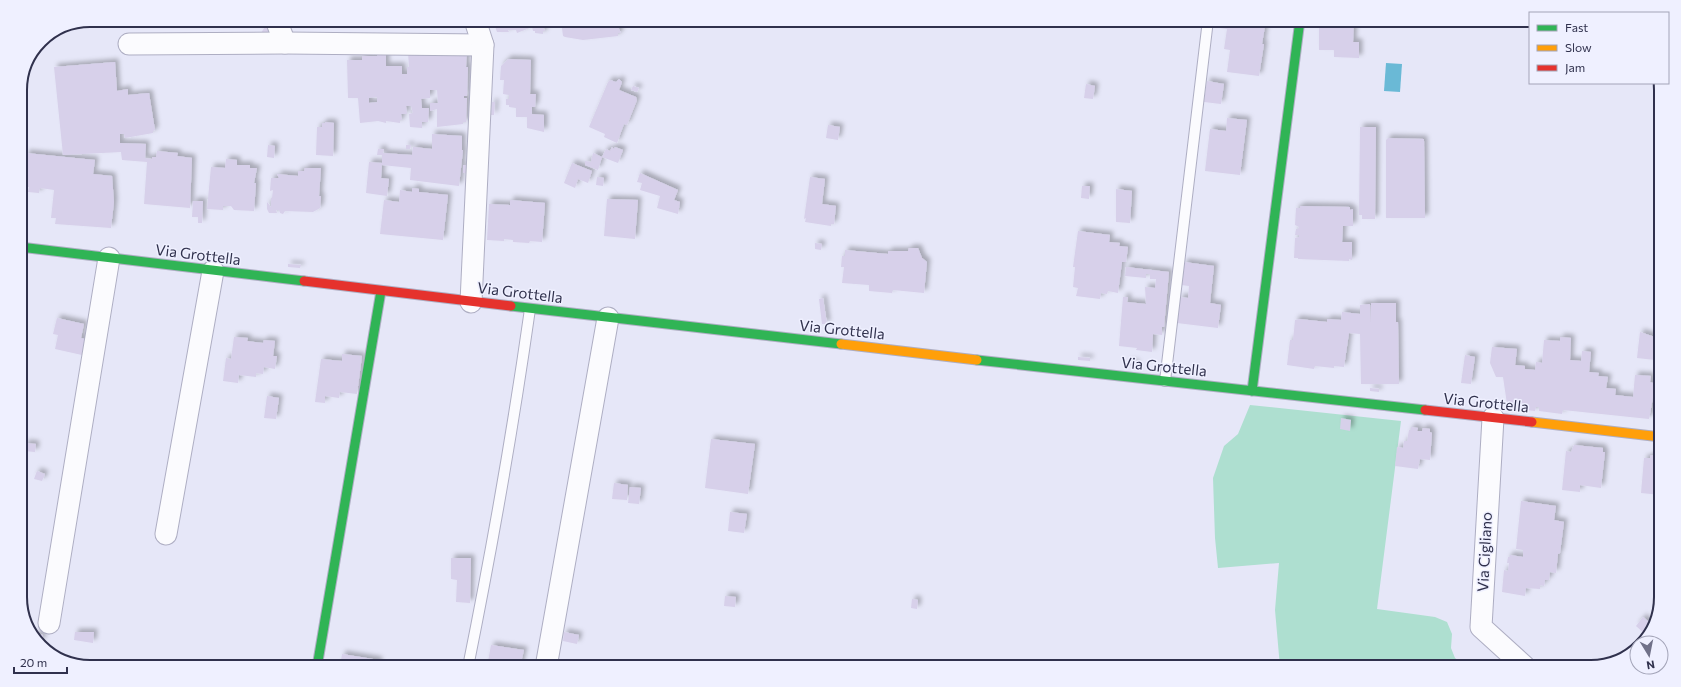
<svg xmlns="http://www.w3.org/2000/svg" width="1681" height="687" font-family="Commissioner,sans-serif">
<defs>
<filter id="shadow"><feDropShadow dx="3.5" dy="-3.5" stdDeviation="2" flood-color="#0004"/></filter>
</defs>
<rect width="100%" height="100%" fill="#e6e7f8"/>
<path fill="#aedfd0" d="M1250,405L1401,421L1377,609L1435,617L1447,622L1452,634L1451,648L1455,658L1463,664L1481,667H1280L1275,610L1279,563L1218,568L1215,538L1213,478L1224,446L1238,434Z"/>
<path fill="#6ab9d6" d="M1386,63L1402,64L1400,92L1384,91Z"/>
<g fill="#d7d0ea" fill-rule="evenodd" filter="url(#shadow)">
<path d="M493,20H541L545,31H543V34L535,33V31H533L532,27L517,33L516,30H508L509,32H497Z"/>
<path d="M561,20H615L621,33H618V36L583,40L565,37L563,36Z"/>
<path d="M696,20H707L706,24L695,22Z"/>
<path d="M712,20H732L731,26L714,23L715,21Z"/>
<path d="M1214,20H1266L1262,44H1264L1259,76L1227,72L1230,50L1224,49L1227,29L1213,27Z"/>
<path d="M1319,20H1354L1353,42H1359V58L1334,57V50H1319Z"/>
<path d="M266,25L270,33H261Z"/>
<path d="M467,48L466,67H468L467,96H464V98H467L466,122H463V124L437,127V109L430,111V103H438L437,90H430V98L421,99L422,108H429L428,122H422V128L410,127L409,114L413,113L411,106H406L407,114H401L402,120H400V123L386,121V123L378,121L360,123L358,98H348L347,60H362V56H377V51L386,52V66H402V74H407V67H409L408,52ZM377,97V102L369,103V98Z"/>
<path d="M508,59L531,60L530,94H536L535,107H532V114L544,115V132L527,128V117H516V108L509,107V105H506V99H509V95L503,94L504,80H500L501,66Z"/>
<path d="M115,62L117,91L128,89V95L149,93L155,130L153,131V133L125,138L124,134H120V143L146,144L145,158L152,159V157H156L157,151L178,153L177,156L192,158L190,208L144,204L147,162L122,160L121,152L63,155L54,67Z"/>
<path d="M619,79L622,82L619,90L636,97L637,100L627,125L624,124L617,143L604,137L605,134L589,127L608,82L610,80L616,82Z"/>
<path d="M1207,81L1224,84L1221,104L1204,102Z"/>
<path d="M1086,84L1095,86L1093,99L1084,98Z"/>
<path d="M633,86L639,88L637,92L631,90Z"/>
<path d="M492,102H495L494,115H491Z"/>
<path d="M1227,118L1247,120L1240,175L1205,171L1210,129L1226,131Z"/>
<path d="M325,122L334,123L333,156L316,155L317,127H322V123H325Z"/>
<path d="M828,125L840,127L838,140L826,138Z"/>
<path d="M1360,127H1376L1375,219H1362V215H1359Z"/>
<path d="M432,134L462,136V150H463L459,186L410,180L411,168L382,165L381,178L389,179L387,196L366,193L369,162L382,163V155H377L378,149H384L383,153L412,155L413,147L432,149Z"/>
<path d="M1388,138L1424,139L1425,218H1386V140Z"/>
<path d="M268,145L275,146L274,158L267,157Z"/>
<path d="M406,145H411L410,149H406Z"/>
<path d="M612,147L614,149L615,147L623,150L618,163L602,157L606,149L610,151Z"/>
<path d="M26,153L95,160L93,174L112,176L114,202L111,228L55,224L56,218H51L54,190L40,188L39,193L28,192L29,187H24Z"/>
<path d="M593,153L602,157L598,170L585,165V161L591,162Z"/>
<path d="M226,159L237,160V165H250V168H257L254,183H256L254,211L234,210L231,206H223V210L207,209L211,167L225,168Z"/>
<path d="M572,163L592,171L588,183L578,179L575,188L564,183Z"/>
<rect x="463" y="165" width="3" height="8"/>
<path d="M305,168H321L319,196H321L320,208L313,212L285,211L283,214L280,213L279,210H276L277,213H269L267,209V202L271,207V198H272L273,190L270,191L271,178H279L277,174L298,176V171H304Z"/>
<path d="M640,173L678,190L674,200L680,202L678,214L657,208L660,196L640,190L642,183L637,182Z"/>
<path d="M597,177L604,178L603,186L596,185Z"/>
<path d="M810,177L825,179L822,204L836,206L834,224H831V226L805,222L806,218L804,219Z"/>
<path d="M1082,186H1090L1089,199L1081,198Z"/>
<path d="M412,188L419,189V192L448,195L443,240L380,234L384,200L399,202L400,190L412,192Z"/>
<path d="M1116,189L1132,191L1130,223L1116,222Z"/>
<path d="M607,199L638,200L635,239L604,236Z"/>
<path d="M510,200L545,203L542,242L530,241L529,243L513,242V240L504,239V241L487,240L489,204L510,205Z"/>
<path d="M193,201H203L202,223H198V217H192Z"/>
<path d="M1300,206L1350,207V210L1353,209V226H1343L1342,242H1352V260L1349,259V261L1298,259V258H1294L1295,238L1299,237V235H1295L1296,229H1298L1299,227L1295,225L1296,208H1300Z"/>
<path d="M1078,231L1110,235L1109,242L1120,243L1119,246L1128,247L1126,262H1122L1118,293L1108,291L1107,294L1101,293L1100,299L1076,296L1078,288L1073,287L1075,267H1073Z"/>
<path d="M815,243L822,244L821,250L815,249Z"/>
<path d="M909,248H918L922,258L927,262L924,293L893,290L892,293L869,291V285L842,283L844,267H841L842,256H845V250L888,254V251H908Z"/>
<path d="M1184,262L1214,266L1210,303L1221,305L1218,328L1177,323L1180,297L1188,298L1189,286L1181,285Z"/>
<path d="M288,264L301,265L300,268L288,267Z"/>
<path d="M1126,267L1169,272L1164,327H1162V335L1153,334L1152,352L1136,350L1137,348L1119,346L1123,297H1128L1127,302L1146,304L1145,287L1155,288L1156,279H1150V274H1146V278L1125,276Z"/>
<path d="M823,298L827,324H822L819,299Z"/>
<path d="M1371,303H1396V322H1398L1399,384H1361L1360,334L1349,333L1344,367L1334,366V368L1315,366L1314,369L1287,365L1290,340H1293L1295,320L1299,319L1327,322V319L1341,320L1342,312L1360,314V305L1370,304L1371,323Z"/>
<path d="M57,318L84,324L81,338L85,339L82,355L55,349L58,335L53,334Z"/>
<path d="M1640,332L1658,338L1655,360L1637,358Z"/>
<path d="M234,337L248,338L247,341L263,343L264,340L275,341L273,356H277L275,369L264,367L263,374L256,373V377L239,375L238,383L223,381L226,358L231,359Z"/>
<path d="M1560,337L1571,338L1570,360L1581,361L1582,351L1591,352L1589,372L1599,373L1598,376L1608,377L1606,388L1616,389L1615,395L1633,397L1635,375L1651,376L1650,382L1653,383L1654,392L1649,419L1563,410L1562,414L1539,411V407H1536L1535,411L1517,409L1518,405L1507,404L1503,377H1496L1490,363L1492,347L1517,349L1515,365L1525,366V369L1535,370L1536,362L1542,363L1544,340L1560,341Z"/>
<path d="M342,354L362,356L357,394L340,392L339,398L325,396V403L315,402L321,359L342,361Z"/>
<path d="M1465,355L1475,357L1471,384L1461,383Z"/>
<path d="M1078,357L1090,358V361L1078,360Z"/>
<path d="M1127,362L1136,363V366L1127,365Z"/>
<path d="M1370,388L1379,389V392L1370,391Z"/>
<path d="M267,396L279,398L276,419L264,418Z"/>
<path d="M1341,418L1351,420L1350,431L1340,429Z"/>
<path d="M1411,427L1418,428L1417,431H1422L1423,428L1430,429V432L1432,433L1430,460L1420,459L1418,469L1395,466L1397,447L1403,448L1404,441H1407L1409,430H1411Z"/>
<path d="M711,439L755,444L748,494L705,488Z"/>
<path d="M25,443L36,444L35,452L24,451Z"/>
<path d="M1574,445L1603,448V452H1605L1601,488L1580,485V492L1562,490L1566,451L1571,452Z"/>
<path d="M1652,455L1661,456V495L1641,493L1644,458H1650V456Z"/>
<path d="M37,471L45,474L42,481L34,479Z"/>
<path d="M614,483L628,485L627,500L612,499Z"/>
<path d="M630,487L641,488L639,504L628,503Z"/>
<path d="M1521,501L1556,506L1554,520L1564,522L1560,553L1558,554L1556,573L1550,572L1549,580H1545L1544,586L1540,585V589L1526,588L1525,596L1502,592L1504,570L1508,571L1509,563H1507L1508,557H1510V555L1523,557V550L1516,549Z"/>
<path d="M730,512L747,514L744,533L728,531Z"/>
<path d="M451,558H471L470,603L456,602L457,580L451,579Z"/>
<path d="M725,596L736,597L735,607L724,606Z"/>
<path d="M912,599L918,600L917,609L911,608Z"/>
<path d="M1643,617L1654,626L1646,635L1636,626Z"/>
<path d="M75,632H94L93,643L74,640Z"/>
<path d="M564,632L579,635L577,644L563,641Z"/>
<path d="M34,634L43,635L42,642L34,639Z"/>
<path d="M491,645L524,650L520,667H487Z"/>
<path d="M342,654L379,660L378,667H340Z"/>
</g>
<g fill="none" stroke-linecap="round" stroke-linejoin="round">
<defs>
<g id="lane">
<path d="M1165,381L1208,20"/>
<path d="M468,667C492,548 513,429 530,309"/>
</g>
<g id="street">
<path d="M276,20L285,43"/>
<path d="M129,44L285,43L483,45"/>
<path d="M471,302L483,45L475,20"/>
<path d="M1493,418L1481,627L1525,667"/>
<path d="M166,534L213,271"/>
<path d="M49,623L109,258"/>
<path d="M546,667L608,318"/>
</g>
<g id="fast">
<path d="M20,247L304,281"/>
<path d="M511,306L841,344"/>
<path d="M977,360L1425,410"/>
<path d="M1252,391L1300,20"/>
<path d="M317,667L381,291"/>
</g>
<g id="slow">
<path d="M841,344L977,360"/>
<path d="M1532,422L1661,437"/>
</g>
<g id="jam">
<path d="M304,281L511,306"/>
<path d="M1425,410L1532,422"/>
</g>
</defs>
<use href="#lane" stroke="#aeaec3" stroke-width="12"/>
<use href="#street" stroke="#aeaec3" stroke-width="23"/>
<use href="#fast" stroke="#aeaec3" stroke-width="11"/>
<use href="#slow" stroke="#aeaec3" stroke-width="11"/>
<use href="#jam" stroke="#aeaec3" stroke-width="11"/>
<use href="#lane" stroke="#fbfbfe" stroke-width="10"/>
<use href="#street" stroke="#fbfbfe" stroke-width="21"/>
<use href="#fast" stroke="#30b455" stroke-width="9"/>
<use href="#slow" stroke="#ff9f0a" stroke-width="9"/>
<use href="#jam" stroke="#e5322d" stroke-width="9"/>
</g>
<g text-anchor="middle" stroke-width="3" stroke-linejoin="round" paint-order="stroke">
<g font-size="15" fill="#30314d" stroke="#eff0ff">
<text transform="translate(198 255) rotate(7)" y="5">Via Grottella</text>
<text transform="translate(520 293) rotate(7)" y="5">Via Grottella</text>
<text transform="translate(842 330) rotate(6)" y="5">Via Grottella</text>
<text transform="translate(1164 367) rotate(6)" y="5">Via Grottella</text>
<text transform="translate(1486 403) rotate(6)" y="5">Via Grottella</text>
<text transform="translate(1485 552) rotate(-87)" y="5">Via Cigliano</text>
</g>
</g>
<path d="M0 0H1681V687H0ZM90 27H1591A63 63 0 0 1 1654 90V597A63 63 0 0 1 1591 660H90A63 63 0 0 1 27 597V90A63 63 0 0 1 90 27Z" fill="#eff0ff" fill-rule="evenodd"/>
<path fill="none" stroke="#30314d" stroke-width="2" d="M90 27H1591A63 63 0 0 1 1654 90V597A63 63 0 0 1 1591 660H90A63 63 0 0 1 27 597V90A63 63 0 0 1 90 27Z"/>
<rect x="1529" y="12" width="140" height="72" fill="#eff0ff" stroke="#a3a4b8"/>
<rect x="1537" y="25" width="20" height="6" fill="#30b455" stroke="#a3a4b8"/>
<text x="1565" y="32" font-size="12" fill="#30314d">Fast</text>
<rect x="1537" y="45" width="20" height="6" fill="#ff9f0a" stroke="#a3a4b8"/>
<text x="1565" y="52" font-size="12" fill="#30314d">Slow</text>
<rect x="1537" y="65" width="20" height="6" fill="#e5322d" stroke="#a3a4b8"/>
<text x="1565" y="72" font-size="12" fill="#30314d">Jam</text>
<g transform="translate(1649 655) rotate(170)"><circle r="19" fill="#eff0ff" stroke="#a3a4b8"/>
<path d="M0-3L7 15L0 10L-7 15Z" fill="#707189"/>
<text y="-6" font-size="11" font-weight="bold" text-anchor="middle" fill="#30314d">N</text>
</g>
<path d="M14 667v6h53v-6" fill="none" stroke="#30314d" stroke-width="2"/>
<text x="20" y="667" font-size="12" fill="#30314d" stroke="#eff0ff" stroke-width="3" paint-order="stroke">20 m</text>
</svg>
